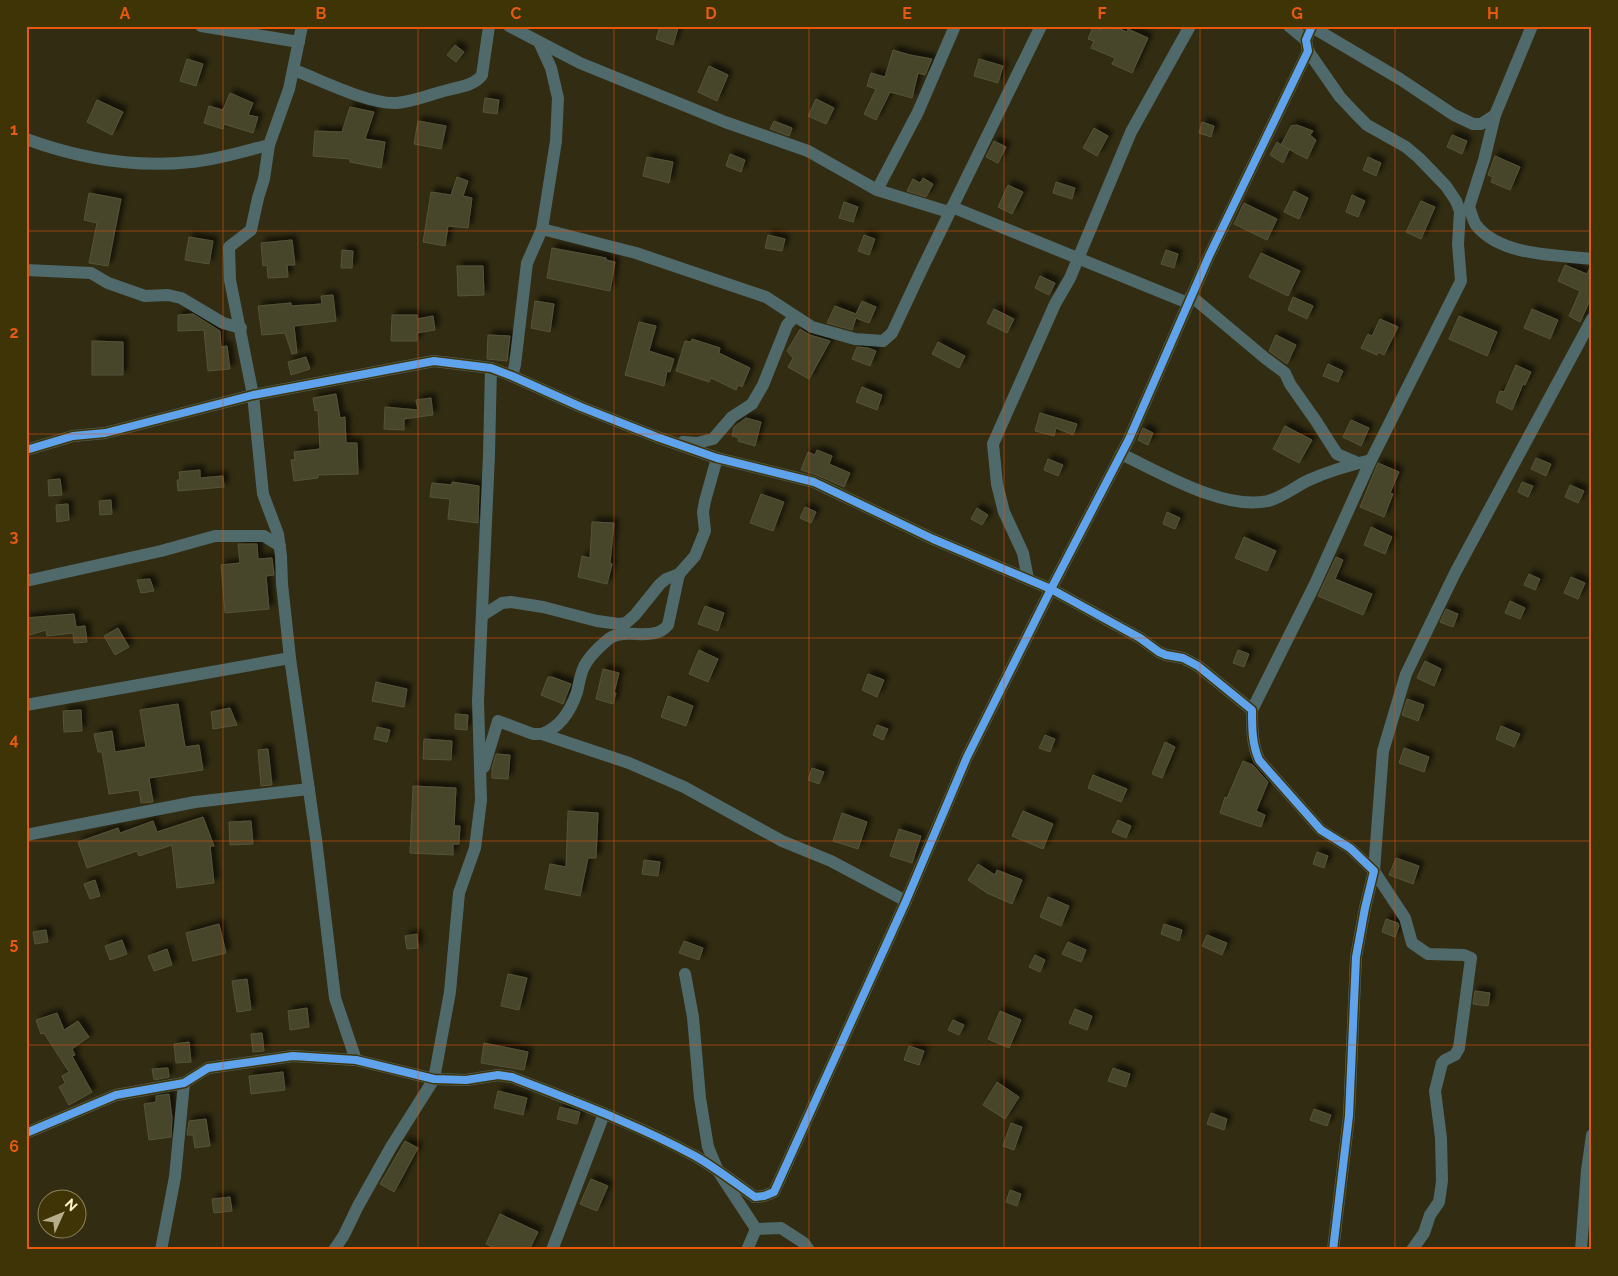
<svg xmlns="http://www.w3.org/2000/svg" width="1618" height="1276" font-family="Raleway,sans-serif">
<defs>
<filter id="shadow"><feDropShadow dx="4.5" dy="-4.5" stdDeviation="2.5" flood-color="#0009"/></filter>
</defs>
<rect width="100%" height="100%" fill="#322c12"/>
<g fill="#47442b" stroke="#565438" filter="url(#shadow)">
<path d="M660,26H672L678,28L673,45L656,39Z"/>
<path d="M1102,26H1113L1127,32L1128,29L1148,38L1132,73L1112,64L1115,58L1091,48L1094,41L1088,39L1093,27L1101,30Z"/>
<path d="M455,45L464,52L456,62L447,55Z"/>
<path d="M893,50L910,55L932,59L925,75L918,73L912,98L890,92L876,120L864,114L876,89L867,86L871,73L885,77Z"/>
<path d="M187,59L203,64L196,86L180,81Z"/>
<path d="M979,59L1003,66L998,83L974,76Z"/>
<path d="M709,66L728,75L717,101L698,92Z"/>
<path d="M230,93L253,103L248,115L258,117L253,133L224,124L223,129L204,123L209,106L223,110Z"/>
<path d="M485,98L499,100L497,114L483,112Z"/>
<path d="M816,99L834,108L826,124L808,116Z"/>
<path d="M97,100L123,112L112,135L87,122Z"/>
<path d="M350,107L374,112L365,139L385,142L381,168L350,162V159L313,156L315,131L342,132Z"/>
<path d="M418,121L446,126L441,149L414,144Z"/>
<path d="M774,121L792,128L789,136L770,129Z"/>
<path d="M1202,122L1214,126L1211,137L1199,133Z"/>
<path d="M1297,125L1313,131L1310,135L1316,140L1307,159L1281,145L1291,126Z"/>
<path d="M1094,128L1108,136L1097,156L1083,148Z"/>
<path d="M1452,135L1467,141L1462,154L1447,147Z"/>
<path d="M994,141L1006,147L998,163L986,157Z"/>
<path d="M1277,142L1289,150L1283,163L1270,155Z"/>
<path d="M730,154L745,160L741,172L726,166Z"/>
<path d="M1495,156L1520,167L1510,190L1491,182L1493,177L1488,175Z"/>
<path d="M647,157L673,162L669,183L643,176Z"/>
<path d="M1368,157L1381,163L1376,176L1363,170Z"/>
<path d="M457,177L468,181L463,196L472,198L468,228L448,226L445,246L423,242L431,192L451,195Z"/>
<path d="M923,178L933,184L926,197L907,191L913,179L920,183Z"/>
<path d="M1056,182L1075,188L1072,199L1053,193Z"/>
<path d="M1008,185L1023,192L1012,214L998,207Z"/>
<path d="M1294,191L1308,198L1299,219L1284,212Z"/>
<path d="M89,193L121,199L108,266L89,263L97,223L84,220Z"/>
<path d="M1352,195L1365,201L1358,217L1346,212Z"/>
<path d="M1421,201L1435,207L1421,239L1406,232Z"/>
<path d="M844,202L858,207L853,222L839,218Z"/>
<path d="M1244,203L1277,219L1267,240L1234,224Z"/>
<path d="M768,235L785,239L782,251L765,248Z"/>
<path d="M864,235L875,239L869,255L858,251Z"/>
<path d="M189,237L213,241L209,264L185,260Z"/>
<path d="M292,240L295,265H287L288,277L268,278L267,265L263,266L261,243Z"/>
<path d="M552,248L606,258V260L615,262L610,291L547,278Z"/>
<path d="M342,250L353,251L352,268H341Z"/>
<path d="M1166,250L1178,254L1174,268L1161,264Z"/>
<path d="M1261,253L1300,271L1288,296L1249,277Z"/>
<path d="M1565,265L1587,274L1590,267H1592V296L1580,322L1569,316L1580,291L1558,281Z"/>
<path d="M457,266H483L484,295L458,296Z"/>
<path d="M1040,276L1055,283L1049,295L1035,288Z"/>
<path d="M333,295L336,321L294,326L297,353L292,354L285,333L262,335L258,306L291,303V306L322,304L321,296Z"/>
<path d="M1293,297L1313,306L1307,319L1288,310Z"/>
<path d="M535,301L554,304L550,332L531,328Z"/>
<path d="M862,301L876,307L869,323L856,318L852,330L827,323L835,306L856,314Z"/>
<path d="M994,309L1014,319L1007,333L987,323Z"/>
<path d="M1532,309L1558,320L1550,339L1524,328Z"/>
<path d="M193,314L220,331L221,347L227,346L230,369L208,371L204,330L178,331V315Z"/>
<path d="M392,315H417V319L433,316L435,330L417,333V341H391Z"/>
<path d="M1459,316L1497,332L1487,356L1449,339Z"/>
<path d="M1380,319L1398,327L1384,355L1378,352L1377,355L1361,348L1368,334L1372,336Z"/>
<path d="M639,322L656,326L649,351L674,359L670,372L667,371L664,386L625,375Z"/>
<path d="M800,329L810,335L830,341L809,379L788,367L793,358L787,351Z"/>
<path d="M488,335L510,336L507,361L487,359Z"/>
<path d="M1276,335L1296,345L1287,364L1269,351Z"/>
<path d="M692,339L720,348L719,353L750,368L742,387L738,385L736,390L711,378L709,382L676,371L685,341L691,342Z"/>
<path d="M92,341L123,342V375H92Z"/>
<path d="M938,342L965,356L959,368L932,354Z"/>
<path d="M857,347L868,348L876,351L870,366L852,359Z"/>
<path d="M306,357L310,369L291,375L288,362Z"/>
<path d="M1328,364L1343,371L1338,382L1323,376Z"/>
<path d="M1516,365L1531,372L1525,385L1523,384L1512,410L1496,402L1500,391L1504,392Z"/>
<path d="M862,387L882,395L877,410L856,402Z"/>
<path d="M336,394L340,418L345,417L346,443H357L358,474L318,475V478L294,481L291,460H295L294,452L320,449L318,410L315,411L313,398Z"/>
<path d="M431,398L433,415L404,419V430L384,429L385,407L418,410L416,400Z"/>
<path d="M1040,413L1077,424L1073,435L1056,428L1054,436L1035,431Z"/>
<path d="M746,418L761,422L755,446L738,441L739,438L732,436L734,427Z"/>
<path d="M1351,420L1369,428L1361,446L1343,437Z"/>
<path d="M1285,426L1312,440L1299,463L1273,449Z"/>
<path d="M1143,428L1153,433L1148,445L1138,440Z"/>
<path d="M817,450L832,456L829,464L850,473L844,487L817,475L801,470L808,452L815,455Z"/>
<path d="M1536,458L1551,464L1546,476L1531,469Z"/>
<path d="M1048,459L1063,465L1058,476L1044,470Z"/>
<path d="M1378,463L1399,472L1390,493L1393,494L1384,517L1360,507Z"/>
<path d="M200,470V478L223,476L224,487L178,491L177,480H180L179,472Z"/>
<path d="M60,479L62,495L49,496L48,480Z"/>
<path d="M452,482L479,486L478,523L448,519L450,499L430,497L432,483L452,485Z"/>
<path d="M1522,482L1533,486L1528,497L1518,492Z"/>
<path d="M1570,485L1584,491L1578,503L1565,497Z"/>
<path d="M761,494L784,502L773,531L750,523Z"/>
<path d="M111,500L112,514L100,515L99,501Z"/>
<path d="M68,504L69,520L57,522L56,505Z"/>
<path d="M805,507L816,512L811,523L800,518Z"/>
<path d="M977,508L988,515L982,525L971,519Z"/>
<path d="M1167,512L1180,518L1175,529L1163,524Z"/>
<path d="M592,522L614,523L610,563L612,564L607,584L578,577L582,556L590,558Z"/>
<path d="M1371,527L1392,537L1385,554L1364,545Z"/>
<path d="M1244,537L1276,551L1267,571L1235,558Z"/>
<path d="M238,544H257L258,559L272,558L274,575L266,576L269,609L225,613L221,565L240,563Z"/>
<path d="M1336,557L1343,560L1335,579L1372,594L1363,615L1318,596Z"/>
<path d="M1529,574L1540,579L1535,590L1524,585Z"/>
<path d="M1571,577L1585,583L1578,599L1564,593Z"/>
<path d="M150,579L154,591L141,593L137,580Z"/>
<path d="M1510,601L1525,608L1520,619L1505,613Z"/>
<path d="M705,606L724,613L718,631L698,624Z"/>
<path d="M1446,609L1458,614L1453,627L1440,622Z"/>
<path d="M74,614L76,627L85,626L87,642L74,643L73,633L47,636L46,630L26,636V618Z"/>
<path d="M118,628L129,647L115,655L104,636Z"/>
<path d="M699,650L718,659L708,682L689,674Z"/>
<path d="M1238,650L1249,654L1244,667L1233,663Z"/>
<path d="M1425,661L1441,669L1434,686L1417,678Z"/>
<path d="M603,669L619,673L614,693H616L613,704L596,699Z"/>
<path d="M868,674L884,680L877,697L862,690Z"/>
<path d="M548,677H552L571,684L563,704L541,695Z"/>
<path d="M376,682L407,689L404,707L372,701Z"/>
<path d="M668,696L693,706L686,726L661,717Z"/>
<path d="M1407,699L1424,705L1418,721L1402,715Z"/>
<path d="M178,704L185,747L199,745L203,770L149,778L153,802L141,803L139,790L109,794L102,752H98L94,734L112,731L115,752L146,747L140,710Z"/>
<path d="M230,708L237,725L213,729L211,712Z"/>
<path d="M81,710L82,731L64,732L63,711Z"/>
<path d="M455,714L468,715L467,730L455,729Z"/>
<path d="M877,725L888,729L883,740L873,735Z"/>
<path d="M1501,726L1520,734L1514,747L1496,739Z"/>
<path d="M377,727L390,730L387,742L374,739Z"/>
<path d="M1045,735L1055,739L1050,752L1039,748Z"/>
<path d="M424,739L452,741L451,760L423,759Z"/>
<path d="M1165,742L1175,747L1162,778L1152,774Z"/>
<path d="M1404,748L1429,757L1424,772L1399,763Z"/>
<path d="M268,749L272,785L261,786L258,750Z"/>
<path d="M496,754L510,755L508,779L492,778V768Z"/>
<path d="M1243,761L1253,765L1268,782L1256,811L1265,815L1261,827L1220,813L1225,797L1227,798Z"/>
<path d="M812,768L824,772L819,784L808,780Z"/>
<path d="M1093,775L1127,789L1121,802L1088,788Z"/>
<path d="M413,786L456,788L454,826H460L459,844H453V855L410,853Z"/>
<path d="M568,811L598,813L596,858H588L580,896L545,889L550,864L566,867Z"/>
<path d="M1023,811L1053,824L1043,849L1012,836Z"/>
<path d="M842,813L867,822L858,849L833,841Z"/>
<path d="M203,817L214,846H210L214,883L177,888L172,845L139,856L137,851L87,868L78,842L118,828L120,833L153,821L157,832Z"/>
<path d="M1118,820L1131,826L1126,838L1112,832Z"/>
<path d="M251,821L253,844L230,845L229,822Z"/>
<path d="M899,829L921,836L912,863L890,856Z"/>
<path d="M1317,852L1328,856L1324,868L1313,864Z"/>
<path d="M1396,858L1419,866L1413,884L1389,875Z"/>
<path d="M644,860L660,862L658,876L642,874Z"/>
<path d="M978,864L995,875L997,870L1022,880L1012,904L987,893L968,880Z"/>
<path d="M95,880L100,896L90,899L84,884Z"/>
<path d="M1048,897L1069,906L1061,926L1040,917Z"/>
<path d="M1386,919L1398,923L1399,926L1395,937L1382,932Z"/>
<path d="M219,924L226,953L193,961L186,933Z"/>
<path d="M1164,924L1182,930L1179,941L1161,934Z"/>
<path d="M46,930L48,942L35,944L33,932Z"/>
<path d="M417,934L418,948L407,949L405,936Z"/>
<path d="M1207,935L1227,943L1222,955L1202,946Z"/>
<path d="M122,940L127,954L110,960L105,946Z"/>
<path d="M684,941L703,948L699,960L679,953Z"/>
<path d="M1068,942L1086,950L1081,962L1062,954Z"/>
<path d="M167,949L172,965L154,971L148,956Z"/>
<path d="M1035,955L1045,960L1040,972L1029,967Z"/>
<path d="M508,974L527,978L519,1010L501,1006Z"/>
<path d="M247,979L251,1010L237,1012L232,981Z"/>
<path d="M1475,991L1490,993L1488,1006L1473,1004Z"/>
<path d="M307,1008L309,1027L290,1030L288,1011Z"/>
<path d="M1075,1009L1092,1016L1087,1030L1069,1023Z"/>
<path d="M1000,1011L1021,1020L1009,1048L988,1039Z"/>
<path d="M57,1013L64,1030L78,1021L89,1037L72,1049L75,1055L72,1056L92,1092L69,1105L59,1087L65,1083L62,1076L69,1072L44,1033L41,1034L36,1020Z"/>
<path d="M953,1020L964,1025L959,1035L948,1030Z"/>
<path d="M262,1033L264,1051L253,1052L251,1034Z"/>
<path d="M189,1042L191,1062L176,1063L174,1044Z"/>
<path d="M484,1043L528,1052L524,1070L481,1063Z"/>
<path d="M909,1046L924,1051L919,1065L904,1060Z"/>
<path d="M168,1068L169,1077L154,1080L152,1069Z"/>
<path d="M1113,1068L1130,1074L1126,1087L1108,1081Z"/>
<path d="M283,1072L285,1090L251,1094L249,1076Z"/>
<path d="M997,1082L1019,1097L1005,1119L983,1105Z"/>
<path d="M498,1091L527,1098L523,1115L494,1108Z"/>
<path d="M169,1094L172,1118L171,1137L149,1140L144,1104L156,1102V1096Z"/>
<path d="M560,1107L580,1112L577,1124L557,1119Z"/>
<path d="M1314,1109L1331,1115L1327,1126L1310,1120Z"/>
<path d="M1211,1113L1227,1119L1224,1130L1207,1124Z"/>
<path d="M206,1119L210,1146L195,1148L193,1135H187L189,1121Z"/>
<path d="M1011,1123L1022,1127L1014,1150L1003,1146Z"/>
<path d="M405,1141L418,1148L394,1192L380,1184Z"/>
<path d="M591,1179L608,1186L597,1211L580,1204Z"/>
<path d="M1010,1190L1021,1194L1017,1206L1006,1202Z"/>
<path d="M230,1197L232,1211L214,1213L212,1199Z"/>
<path d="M500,1214L538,1232L529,1250H499L486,1244Z"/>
</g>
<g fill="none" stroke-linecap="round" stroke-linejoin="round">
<g stroke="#50696a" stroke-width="12">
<path d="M201,26L299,42"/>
<path d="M302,26L289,89L269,145L264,179L258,198L251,230L229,247L230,280L253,395L263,494L278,534L281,556L282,584L290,658L316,839L335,998L356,1060"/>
<path d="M509,26L580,63L725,122L808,151L877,190L949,212"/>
<path d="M1289,26L1306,40"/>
<path d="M1312,27L1400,79L1454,115L1473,124H1481L1495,115L1532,26"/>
<path d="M294,70C321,80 367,104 396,103C413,102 431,94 448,90C460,87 475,85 482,75L489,26"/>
<path d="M1495,115L1484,160L1469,207C1471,212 1473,220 1476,225C1500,256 1556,255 1592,259"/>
<path d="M26,139C78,158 136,168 191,162C217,160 244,151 269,145"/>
<path d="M877,190L918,112L955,26"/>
<path d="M952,207L1188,303"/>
<path d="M542,229L636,253L766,297L812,327L855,339L883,341L892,333L922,269L1041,26"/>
<path d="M26,270L91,273L108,283L145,296L168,295L181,298L223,323L241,328"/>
<path d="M1191,296L1265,358L1285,373L1290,384L1316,421L1337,454L1358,463"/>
<path d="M512,376L515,365L527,263L542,229L556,141L558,98L551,68L540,44"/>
<path d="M683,442L697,443L713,439L732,417L752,404L763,385L787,325L795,316"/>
<path d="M26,450L73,436L105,433L253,395L434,361L491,368L512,376L581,407L657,437L717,458L814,482L933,539L1051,589L1140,638L1159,652L1166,655L1183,658L1198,666L1252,710C1252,728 1252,744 1259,760L1321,830L1350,848L1374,871L1365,908L1356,957L1349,1116L1333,1250"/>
<path d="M1121,454C1160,472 1224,511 1268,501C1283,497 1296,486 1309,480C1329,471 1350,465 1371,460"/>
<path d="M1028,579L1023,553L1004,512L997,484L993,444L1055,304L1070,278L1131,132L1190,26"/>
<path d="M26,581L161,551L215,536H264L280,546"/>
<path d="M483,615L502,603L511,602L543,607L597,621L619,624L626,623L635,615L660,584L666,579L679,574L695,556L705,531L703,512L705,501L717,458"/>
<path d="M26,705L290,658"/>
<path d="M1252,710L1315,584L1371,460L1461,281L1458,244L1460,211L1456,201L1446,186L1419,158L1406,147L1367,125L1356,114L1340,97L1308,51"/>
<path d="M542,734C561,727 571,710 577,692C579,684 580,676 583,669C588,657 600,646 610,638C628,627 653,643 668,625L679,574"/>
<path d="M484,767L498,721L533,734H542L629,763L684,787L782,841L831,861L906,901"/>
<path d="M26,835L195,802L309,789"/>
<path d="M685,974L693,1017L700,1098L708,1147L718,1171L756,1229L781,1228L804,1243L809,1250"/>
<path d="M26,1133L116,1095L184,1083L208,1068L293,1056L356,1060L434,1079L466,1080L498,1075L512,1077C573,1101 636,1124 695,1156C716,1168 735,1183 755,1197L764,1196L774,1192L906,901L967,757L1051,589L1129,439L1209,256L1308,51L1306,40L1312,26"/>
<path d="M161,1250L175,1177L184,1083"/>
<path d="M334,1250L344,1235L358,1206L391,1147L434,1079L450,992L459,893L475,848L481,800L478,701L489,455L491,368"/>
<path d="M552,1250L604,1114"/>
<path d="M747,1250L756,1229"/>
<path d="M1412,1250L1424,1233L1430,1215L1439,1202L1442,1181L1441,1138L1435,1091L1442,1063L1445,1060L1455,1055L1459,1048L1471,958L1464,955L1428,954L1412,943L1405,918L1374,871L1383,751L1406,674L1455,573L1592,319"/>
<path d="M1581,1250L1587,1170L1592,1135"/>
</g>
<defs>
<g id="cycleway">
<path d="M26,450L73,436L105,433L253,395L434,361L491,368L512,376L581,407L657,437L717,458L814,482L933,539L1051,589L1140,638L1159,652L1166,655L1183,658L1198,666L1252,710C1252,728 1252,744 1259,760L1321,830L1350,848L1374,871L1365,908L1356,957L1349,1116L1333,1250"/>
<path d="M26,1133L116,1095L184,1083L208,1068L293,1056L356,1060L434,1079L466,1080L498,1075L512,1077C573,1101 636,1124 695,1156C716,1168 735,1183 755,1197L764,1196L774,1192L906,901L967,757L1051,589L1129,439L1209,256L1308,51L1306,40L1312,26"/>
</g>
</defs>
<use href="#cycleway" stroke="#3f3405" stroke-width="11"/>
<use href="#cycleway" stroke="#60a3ed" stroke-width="8"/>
</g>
<path fill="none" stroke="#e8590c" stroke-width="1" stroke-opacity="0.55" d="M223,26V1250M418,26V1250M614,26V1250M809,26V1250M1004,26V1250M1200,26V1250M1395,26V1250M26,231H1592M26,434H1592M26,638H1592M26,841H1592M26,1045H1592"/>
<rect width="1618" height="1276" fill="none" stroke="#3f3405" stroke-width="55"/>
<g transform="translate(62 1214) rotate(46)"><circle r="24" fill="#3f3405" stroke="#8c8155"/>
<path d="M0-4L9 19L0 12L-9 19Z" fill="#b7ae8b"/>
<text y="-8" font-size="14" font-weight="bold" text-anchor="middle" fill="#fff4cc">N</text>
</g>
<rect x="28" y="28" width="1562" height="1220" fill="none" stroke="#e8590c" stroke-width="2"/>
<g font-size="16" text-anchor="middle" font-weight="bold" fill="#e8590c">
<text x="125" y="19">A</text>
<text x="321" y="19">B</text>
<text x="516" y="19">C</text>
<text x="711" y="19">D</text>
<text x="907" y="19">E</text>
<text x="1102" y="19">F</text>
<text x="1297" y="19">G</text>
<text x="1493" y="19">H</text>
<text x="14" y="135">1</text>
<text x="14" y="338">2</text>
<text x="14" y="542">3</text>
<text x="14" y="745">4</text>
<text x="14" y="949">5</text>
<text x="14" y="1152">6</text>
</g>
</svg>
